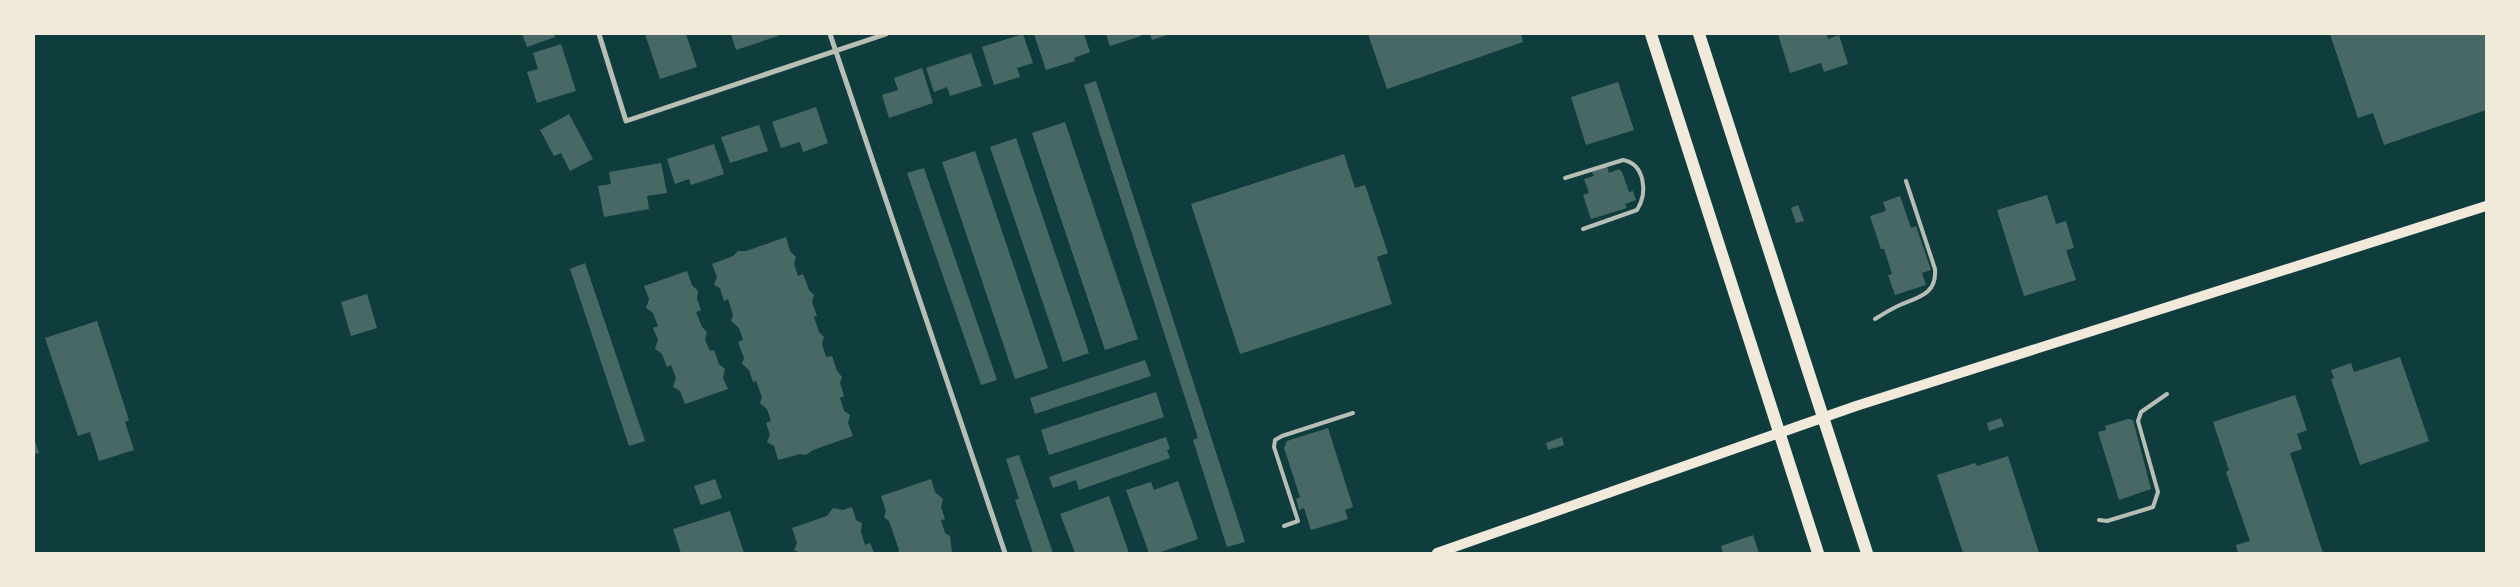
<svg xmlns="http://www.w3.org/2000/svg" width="2520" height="587" font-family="Helvetica,sans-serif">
<rect width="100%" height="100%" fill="#0f3d3e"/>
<g fill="#486865">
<path d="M522,34H554L555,37L527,47Z"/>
<path d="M645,34H686L697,67L660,79Z"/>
<path d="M731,34H777L778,36L736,50Z"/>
<path d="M1023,34L1033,63L1017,68L1020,77L994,85L982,47Z"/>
<path d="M1034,34H1084L1090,52L1074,58L1075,61L1046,70Z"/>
<path d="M1106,34H1140L1141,36L1110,46Z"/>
<path d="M1150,34H1170L1152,40Z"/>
<path d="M1368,34H1521L1523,42L1387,89Z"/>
<path d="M1778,34H1827L1828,39L1839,35L1848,64L1824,72L1821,63L1790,73Z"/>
<path d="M2330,34H2486V110L2384,145L2373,113L2358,118Z"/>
<path d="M561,44L576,91L537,103L527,72L538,69L533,53Z"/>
<path d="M971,53L982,86L950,96L947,87L934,92L926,68Z"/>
<path d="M922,68L933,103L889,118L882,95L898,90L894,78Z"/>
<path d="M1096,81L1245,542L1227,547L1193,440L1198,438L1084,85Z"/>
<path d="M1618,82L1634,130L1586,145L1571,97Z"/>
<path d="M816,107L828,143L803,152L800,142L781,148L772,122Z"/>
<path d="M569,114L593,159L570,171L561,153L554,156L540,130Z"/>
<path d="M1065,122L1138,339L1105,350L1032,133Z"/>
<path d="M759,125L768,151L730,163L721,137Z"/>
<path d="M1016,138L1089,353L1063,362L990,147Z"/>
<path d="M714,144L724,174L691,185L689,179L675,184L667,159Z"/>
<path d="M975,151L1048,368L1015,379L942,162Z"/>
<path d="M1344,154L1355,188L1365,185L1388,253L1377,257L1392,304L1240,354L1191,204Z"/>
<path d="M661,163L667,193L647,196L649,209L604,217L598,186L611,184L609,172Z"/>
<path d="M1607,166L1609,173L1619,169L1622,172L1629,192L1633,191L1636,200L1625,204L1627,208L1591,219L1583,195L1589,193L1584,179L1594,176L1592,172Z"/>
<path d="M924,168L997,380L981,385L907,173Z"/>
<path d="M2047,195L2056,224L2066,221L2074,248L2066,250L2076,280L2024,296L1997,210Z"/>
<path d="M1900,196L1911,228L1916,226L1931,270L1922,273L1926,285L1895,295L1888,275L1892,274L1884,249H1881L1870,216L1886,211L1883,202Z"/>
<path d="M1798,205L1804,221L1796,223L1791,208Z"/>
<path d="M786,237L790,251L796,257L794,264L798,276L803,274L809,290L814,295L812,302L817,316L814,317L819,332L824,337L822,344L826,357L832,356L837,371L842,377L840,383L844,396L840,398L844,411L850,415L848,423L853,436L813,450L806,455L800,454L778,460L774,446L767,442L770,435L766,423L771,421L767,409L760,403L762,397L756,381L753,382L749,370L742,364L744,358L738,342L743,340L739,328L731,321L733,315L728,299L724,301L720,288L714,285L717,277L712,264L733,256L738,251H746Z"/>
<path d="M585,263L645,441L629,446L570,269Z"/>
<path d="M687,271L692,285L698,291L697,299L701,310L696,312L702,327L707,332L705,340L710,351L714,350L719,364L725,369L723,378L728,389L685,404L680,391L673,387L676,378L671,365L667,367L662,354L655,349L658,340L653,328L658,326L653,313L646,308L649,299L644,286Z"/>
<path d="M367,294L377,328L351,336L341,302Z"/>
<path d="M97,321L129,420L125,422L134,450L99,461L90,432L78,436L45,338Z"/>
<path d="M2400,357L2429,441L2360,465L2331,379L2334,378L2331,370L2351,363L2354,372Z"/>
<path d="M1145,360L1151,376L1035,414L1030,398Z"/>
<path d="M1156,392L1164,417L1049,455L1041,430Z"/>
<path d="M2295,395L2307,430L2297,434L2302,449L2290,453L2323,553H2238L2236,545L2250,541L2226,472L2229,470L2213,422Z"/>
<path d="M2001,418L2004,426L1989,431L1987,423Z"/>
<path d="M2128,419L2133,420L2151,489L2119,500L2098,432L2106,430L2105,426Z"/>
<path d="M1328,428L1353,507L1345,510L1348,519L1311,530L1304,508L1299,510L1296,499L1300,497L1284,448L1287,441Z"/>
<path d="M1166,437L1170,449L1167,450L1170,458L1079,490L1076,480L1053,488L1049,477Z"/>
<path d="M1562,437L1564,445L1548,450L1546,443Z"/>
<path d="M34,438L39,453L34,454Z"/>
<path d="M1019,455L1053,553H1033L1015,500L1019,499L1006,459Z"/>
<path d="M2008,456L2039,553H1963L1937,475L1975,463L1977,466Z"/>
<path d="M715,479L722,498L701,505L694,486Z"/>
<path d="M931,479L935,492L943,499L941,507L945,519L941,520L945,533L950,536L952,553H898L899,550L889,521L884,517L886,511L881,496Z"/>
<path d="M1178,481L1198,539L1158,553H1149L1126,490L1151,482L1154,490Z"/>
<path d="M1109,496L1129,553H1075L1060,514Z"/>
<path d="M852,507L856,520L862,523L861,532L865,545L870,543L874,553H800L794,550L797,543L792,528L827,516L833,508L843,510Z"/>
<path d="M730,511L744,553H681L673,529Z"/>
<path d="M1753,535L1759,553H1723L1721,546Z"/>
</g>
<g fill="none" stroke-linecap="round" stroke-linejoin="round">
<g stroke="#b8beb3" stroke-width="4">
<path d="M1565,178L1623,160C1645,164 1648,193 1637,210L1583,229"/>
<path d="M1875,319C1883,314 1891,309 1900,305C1919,297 1937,294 1935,269L1906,181"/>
<path d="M2099,520L2107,521L2153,507L2158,492L2138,421L2141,412L2167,394"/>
<path d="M1284,526L1298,521L1274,447L1275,440L1282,436L1353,413"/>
</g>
<g stroke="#b8beb3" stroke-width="5">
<path d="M599,34L626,121L886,34"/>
<path d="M830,34L1005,553"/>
</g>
<path stroke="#f1e9da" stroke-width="10" d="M1437,553L1856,406L2486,206"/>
<g stroke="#f1e9da" stroke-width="12">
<path d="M1651,34L1818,553"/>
<path d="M1699,34L1867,553"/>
</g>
</g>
<rect width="2520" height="587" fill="none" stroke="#f1e9da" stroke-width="70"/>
</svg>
